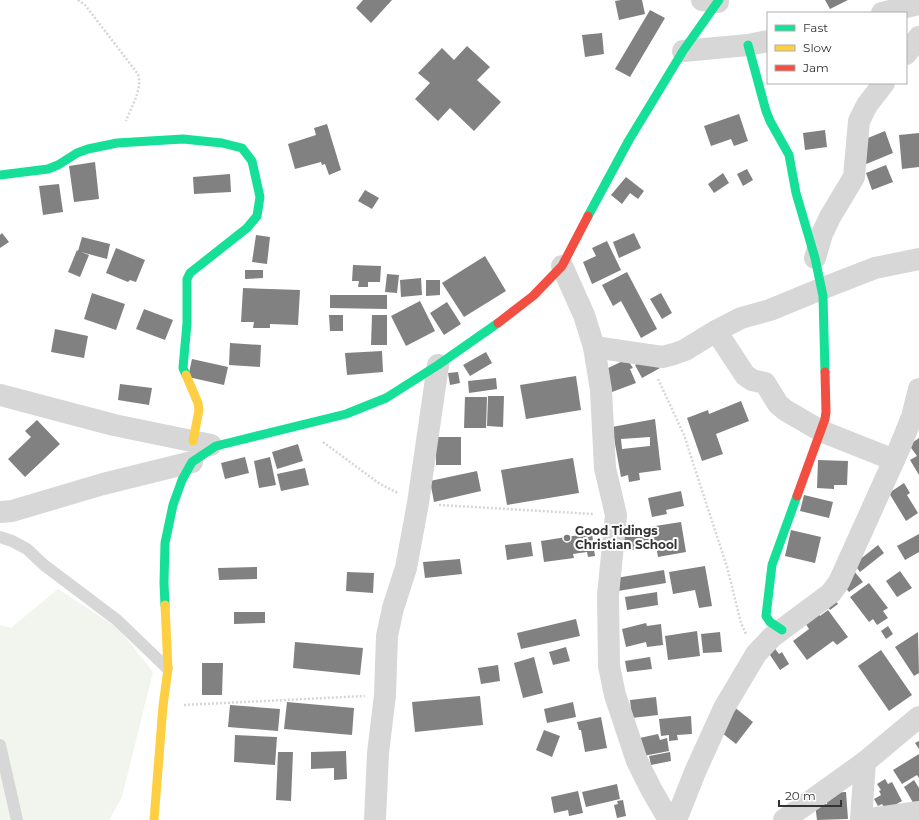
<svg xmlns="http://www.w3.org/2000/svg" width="919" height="820" font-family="Montserrat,sans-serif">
<rect width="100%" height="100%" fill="#fff"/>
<path fill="#f1f5ed" d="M58,589L118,628L153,672L122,797L109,820H0V625L11,628Z"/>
<g fill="#818181" fill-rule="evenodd">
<path d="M363,0H392L371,23L356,8Z"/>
<path d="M621,0H642L645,14L619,20L615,1Z"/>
<path d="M825,0H848L830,9Z"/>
<path d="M650,10L665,18L630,77L615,69Z"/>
<path d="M602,33L604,54L585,57L582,35Z"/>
<path d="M467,46L490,67L477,80L501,102L474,131L450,108L438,121L415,99L430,83L418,73L442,48L454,60Z"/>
<path d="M739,114L748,141L734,146L731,139L711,146L704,126Z"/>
<path d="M327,124L341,170L329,175L325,164L322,165L321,162L295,169L288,144L316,135L314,128Z"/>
<path d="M825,130L827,147L805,150L803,133Z"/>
<path d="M885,131L893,153L859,167L863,140Z"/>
<path d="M919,133V167L902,169L899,135Z"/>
<path d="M95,162L99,199L74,202L69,166Z"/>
<path d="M886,165L893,182L872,190L866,173Z"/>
<path d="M747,169L753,180L743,186L737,174Z"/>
<path d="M723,173L729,183L714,193L708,184Z"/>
<path d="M230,174L231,192L194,194L193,177Z"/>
<path d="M626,177L644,191L638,199L630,193L622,204L611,195Z"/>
<path d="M59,184L63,212L43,215L39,186Z"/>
<path d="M365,190L379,198L372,209L358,201Z"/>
<path d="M2,233L9,242L0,248V235Z"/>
<path d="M634,233L641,248L619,258L613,242Z"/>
<path d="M256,235L270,237L267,264L252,262Z"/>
<path d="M82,237L110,244L107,259L81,252L89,255L80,277L68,272L77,250L78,251Z"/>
<path d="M607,241L621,270L592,284L583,262L596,256L592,248Z"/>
<path d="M116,248L145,260L136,282L130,280L128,282L106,273Z"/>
<path d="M485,256L506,291L464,317L442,283Z"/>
<path d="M353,265L381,266L380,282H368V287H358L359,281H352Z"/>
<path d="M245,270H263V278L245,279Z"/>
<path d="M627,272L657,329L641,338L621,301L613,306L602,285Z"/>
<path d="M387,274L399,275L397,293L385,292Z"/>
<path d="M421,278L422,295L401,297L400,280Z"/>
<path d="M426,280H440V295L426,296Z"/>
<path d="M243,288L300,290L298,325L270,324V328H253L254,322H241Z"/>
<path d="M92,293L125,304L116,330L84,319Z"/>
<path d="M661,293L672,313L662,319L650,299Z"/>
<path d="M330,295H387V309L330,308Z"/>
<path d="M420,301L435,331L406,346L391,316Z"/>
<path d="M447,302L461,324L444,335L430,313Z"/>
<path d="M144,309L173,320L165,340L136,329Z"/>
<path d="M329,315H343V331H330Z"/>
<path d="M372,315H387V345H371Z"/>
<path d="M55,329L88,336L84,358L51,352Z"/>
<path d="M230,343L261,345L260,367L229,365Z"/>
<path d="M662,350L669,363L642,378L635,365Z"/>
<path d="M382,351L383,372L347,375L345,353Z"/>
<path d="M486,352L492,363L470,376L463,365Z"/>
<path d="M192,359L228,367L224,385L188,377Z"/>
<path d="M627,359L633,368L630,369L636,383L612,392L605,374L606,369Z"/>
<path d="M458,372L460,383L450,385L448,373Z"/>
<path d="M576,376L581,410L526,419L520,385Z"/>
<path d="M496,378L497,389L469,393L468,381Z"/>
<path d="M120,384L152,388L149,405L118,400Z"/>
<path d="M488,396H504L503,427L487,426Z"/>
<path d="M465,397H487L486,428H464Z"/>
<path d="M741,401L749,421L716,434L723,454L702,461L687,418L708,410L709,414Z"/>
<path d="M655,419L661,470L639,473L640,480L629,482L628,475L621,477L612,427ZM650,437V446L622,449L621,439Z"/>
<path d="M37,420L60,444L25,477L8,459L31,437L25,431Z"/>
<rect x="436" y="437" width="25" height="28"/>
<path d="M919,438V475L910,460L917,456L909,445Z"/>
<path d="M298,444L303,461L277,469L272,452Z"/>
<path d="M245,457L249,473L225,479L221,463Z"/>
<path d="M270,457L276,485L259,488L254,461Z"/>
<path d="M573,458L579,493L507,505L501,470Z"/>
<path d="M818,460L848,461L847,485H834V489L817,488Z"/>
<path d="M305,468L309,485L281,491L277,474Z"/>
<path d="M477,471L481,491L434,502L430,481Z"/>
<path d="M904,483L910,493L907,495L918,513L906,521L889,493Z"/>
<path d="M681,491L684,506L666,510L667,514L652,517L648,498Z"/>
<path d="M804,495L833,502L829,518L800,511Z"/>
<path d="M681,522L686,552L658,557L656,546L626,551L623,531Z"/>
<path d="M791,530L821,537L815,563L785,556Z"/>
<path d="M592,533L595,556L588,557L587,552L573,554L574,558L544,562L541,541Z"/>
<path d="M919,534V552L905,560L897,546Z"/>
<path d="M531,542L533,556L507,560L505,545Z"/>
<path d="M878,545L884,553L860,572L857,568L858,561Z"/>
<path d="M460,559L462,574L425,578L423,562Z"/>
<path d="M705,566L712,606L699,608L695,590L673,594L669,572Z"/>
<path d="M257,567V579L219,580L218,568Z"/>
<path d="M664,570L666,583L618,591L616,578Z"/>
<path d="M854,571L863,582L849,592L840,581Z"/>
<path d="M900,571L912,588L897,597L886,581Z"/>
<path d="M347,572L374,573L373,593L346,591Z"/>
<path d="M869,583L888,608L883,611L888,618L877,625L873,619L869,622L850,597Z"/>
<path d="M657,592L658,605L627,610L625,597Z"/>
<path d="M832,595L838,604L830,610L823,601Z"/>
<path d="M828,610L848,637L837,645L833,641L807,660L793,641L809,629L805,623L818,613L820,616Z"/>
<path d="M234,612H265V623L234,624Z"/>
<path d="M576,619L580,636L521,649L517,633Z"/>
<path d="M646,623L647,626L661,624L663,645L647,647L646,642L626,647L622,629Z"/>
<path d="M888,626L893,634L886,639L881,631Z"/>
<path d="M697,631L700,656L668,660L665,636Z"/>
<path d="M720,632L722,652L703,653L701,634Z"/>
<path d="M918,632L919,673L914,676L895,647Z"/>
<path d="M295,642L363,648L360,675L293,668Z"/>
<path d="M770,642L779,654L782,652L789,664L780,670L764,646Z"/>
<path d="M566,647L570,661L553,665L549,652Z"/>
<path d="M881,650L912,695L889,711L858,666Z"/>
<path d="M534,657L543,693L523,698L514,663Z"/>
<path d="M650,657L652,669L627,672L625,661Z"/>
<path d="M202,663H223L222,695H202Z"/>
<path d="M498,665L500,681L481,684L478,668Z"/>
<path d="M480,696L483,725L415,732L412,702Z"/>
<path d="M656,697L658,715L632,718L630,700Z"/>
<path d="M287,702L354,708L352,735L284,729Z"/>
<path d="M573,702L576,717L547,723L544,709Z"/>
<path d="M230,705L280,709L278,731L228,727Z"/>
<path d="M733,706L753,722L736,744L722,733Z"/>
<path d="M691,716L692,734L677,735L678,740L669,741V735L661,736L659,719Z"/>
<path d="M601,717L607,748L585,752L581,730H579L577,722Z"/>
<path d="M544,730L560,736L552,757L536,750Z"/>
<path d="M658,734L660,740L667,738L669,751L638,757L635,739Z"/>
<path d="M235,735L277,737L275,765L234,762Z"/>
<path d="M919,741V749L915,743Z"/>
<path d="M346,751L347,779L334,780V768L311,769V752Z"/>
<path d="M278,752H293L291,801L276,800Z"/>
<path d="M670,752L671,761L651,765L649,756Z"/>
<path d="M919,754V778L917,775L902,784L893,770Z"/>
<path d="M885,779L888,784L892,782L902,801L886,810L882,804L878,806L874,799L881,795L879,791L881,790L877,784Z"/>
<path d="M914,780L919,788V804L915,806L904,787Z"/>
<path d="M617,784L620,799L586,807L582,792Z"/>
<path d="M578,791L583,813L569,816L568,810L554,813L551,797Z"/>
<path d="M846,792L848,819L817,820L815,804H827V793Z"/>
<path d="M623,800L626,816L617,818L614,805L618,804L617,801Z"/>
</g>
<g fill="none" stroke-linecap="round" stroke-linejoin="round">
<g stroke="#d6d6d6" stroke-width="2.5" stroke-dasharray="2 2" stroke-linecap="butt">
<path d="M78,0L85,5L138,74C143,89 131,107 126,121"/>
<path d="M658,379L684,435L727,567L741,623L746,634"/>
<path d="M323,442L380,484L398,493"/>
<path d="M439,505L593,514"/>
<path d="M184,705L365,696"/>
</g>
<g stroke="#d7d7d7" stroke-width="12">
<path d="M0,537L12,541L27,549L44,565L117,620L167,668"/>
<path d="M0,745L17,820"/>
</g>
<g stroke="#d7d7d7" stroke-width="22">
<path d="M702,0L718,2"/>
<path d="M882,13L919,4"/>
<path d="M683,51L748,45L768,41"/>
<path d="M906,54L919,37"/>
<path d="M815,258L822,234L830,217L854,177L859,121L867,105L884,83"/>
<path d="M562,266L584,315L594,347L601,390L605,468L616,515L608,595L609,666L615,695L637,761L651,789L669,820"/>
<path d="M716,331L745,375L752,380L765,383L778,404L785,410L821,431L894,460"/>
<path d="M594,347L662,357L674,354L685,350L716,331L741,318L770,310L821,289L875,268L919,259"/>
<path d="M0,395L114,425L211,445"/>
<path d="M0,512L12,511L103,484L192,462"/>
<path d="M375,820L378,753L385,695L387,636L393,608L406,568L418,503L438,365"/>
<path d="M676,820L695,772L724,708L756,654L772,637L831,593L839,582L899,449L912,417L919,389"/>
<path d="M784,820L865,762L919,717"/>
<path d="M861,820L865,762"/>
<path d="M863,820L919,812"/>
</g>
<g stroke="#16e098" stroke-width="9">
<path d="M748,45L766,111L770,121L789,155L796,193L815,258L823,296L825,372"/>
<path d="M0,175L48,169L58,165L77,153L88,149L117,143L183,139L222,143L242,148L252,161L260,197L257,216L247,228L190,273L187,279V323L183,368L186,375"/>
<path d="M588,216L629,140L683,51L719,0"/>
<path d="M165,605L164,583L165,543L173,505L182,480L192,462L216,446L346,414L386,398L438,365L498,323"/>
<path d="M782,630L770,622L766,616L772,565L797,496"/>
</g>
<g stroke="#ffcf43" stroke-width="9">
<path d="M186,375L198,403L199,410L193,441"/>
<path d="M154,820L163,706L168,669L165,605"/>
</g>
<g stroke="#f24e42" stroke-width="9">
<path d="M498,323L533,296L562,266L588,216"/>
<path d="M797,496L825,419L826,412L825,372"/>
</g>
</g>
<circle fill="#7a7a7a" stroke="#fff" stroke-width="1.5" cx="567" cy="538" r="4"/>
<g text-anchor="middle" stroke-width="4" stroke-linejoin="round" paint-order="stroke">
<g font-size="12" font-weight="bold" fill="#333" stroke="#fff" text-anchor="start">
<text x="575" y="535">Good Tidings<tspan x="575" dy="14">Christian School</tspan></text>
</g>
</g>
<rect x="767" y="12" width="140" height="72" fill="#ffffff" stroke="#adadad"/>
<rect x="775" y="25" width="20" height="6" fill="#16e098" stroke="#adadad"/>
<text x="803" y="32" font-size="12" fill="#333333">Fast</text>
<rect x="775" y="45" width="20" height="6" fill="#ffcf43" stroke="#adadad"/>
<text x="803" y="52" font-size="12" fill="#333333">Slow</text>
<rect x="775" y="65" width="20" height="6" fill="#f24e42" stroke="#adadad"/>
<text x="803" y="72" font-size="12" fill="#333333">Jam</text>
<path d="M779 800v6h62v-6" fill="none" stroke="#333333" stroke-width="2"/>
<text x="785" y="800" font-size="12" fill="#333333" stroke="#ffffff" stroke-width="3" paint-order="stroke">20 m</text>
</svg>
